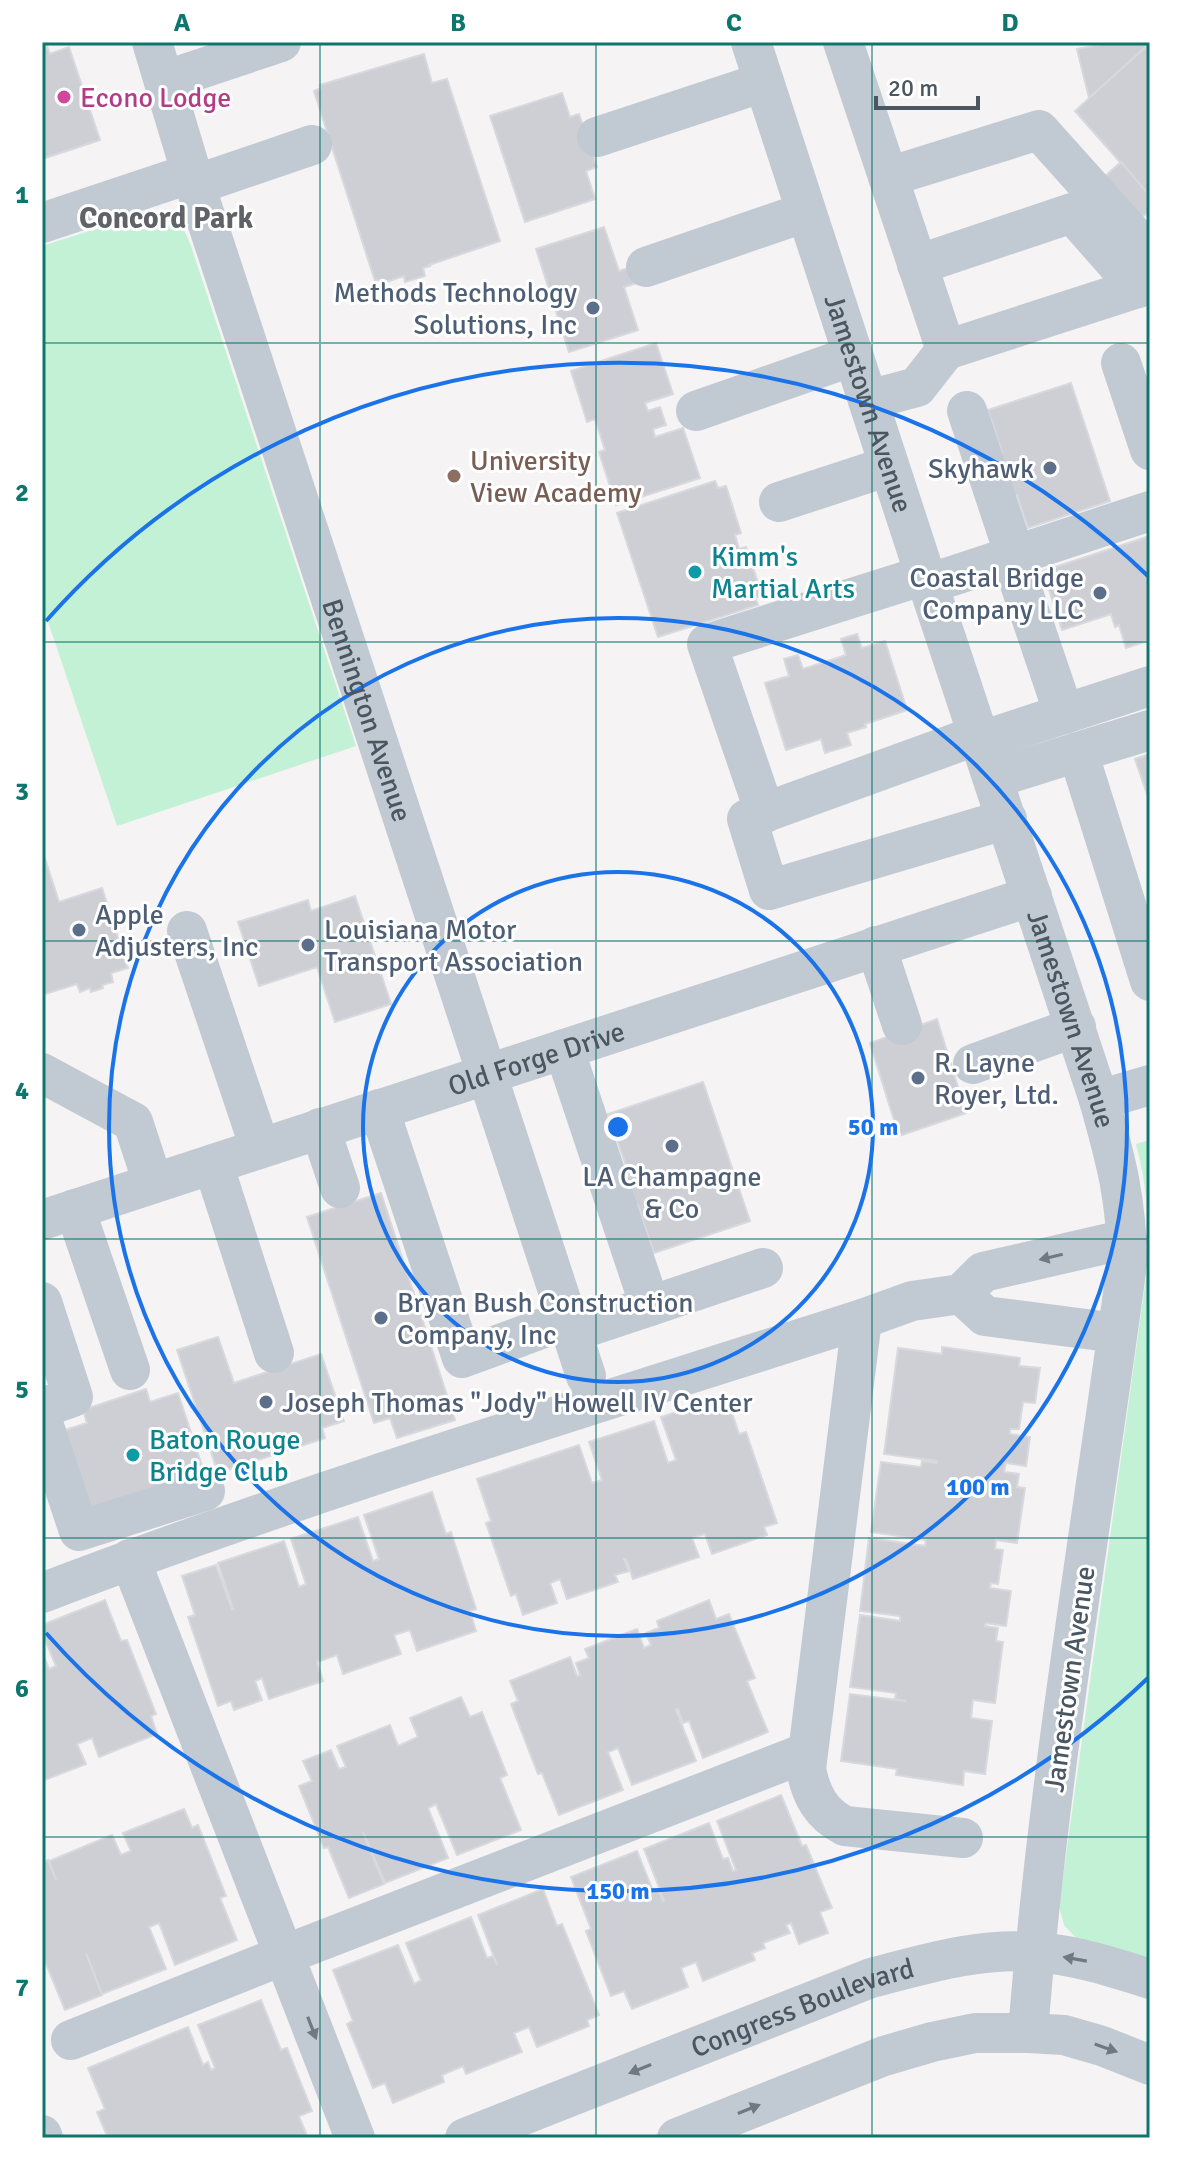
<svg xmlns="http://www.w3.org/2000/svg" width="1192" height="2180" font-family="Signika,sans-serif">
<rect width="100%" height="100%" fill="#f5f3f3"/>
<g fill="#c3f1d5">
<path d="M153,211C177,213 183,226 191,246L356,746L117,826L42,604V246Z"/>
<path d="M1150,1140V1959L1078,1940L1064,1925L1059,1906L1149,1256C1149,1217 1146,1182 1136,1144Z"/>
</g>
<g fill="#cdcfd5" stroke="#d7d9de" stroke-width="2">
<path d="M1099,42L1150,43L1089,98L1077,49L1099,45Z"/>
<path d="M1150,43V196L1075,111Z"/>
<path d="M47,46L50,54L69,47L100,140L42,159V48Z"/>
<path d="M424,54L432,83L447,79L500,241L429,265L430,266L423,268L425,276L405,282L404,276L383,283V279L375,281L314,91L321,88L320,85Z"/>
<path d="M562,93L570,117L579,114L597,167L586,171L595,199L525,222L490,116Z"/>
<path d="M1121,162L1150,196V210L1114,243L1076,202Z"/>
<path d="M604,227L619,271L635,266L640,282L624,287L638,330L569,352L536,249Z"/>
<path d="M656,343L673,394L645,403L648,411L660,407L666,425L653,429L655,437L683,428L700,478L616,505L599,452L605,450L595,419L587,422L571,371Z"/>
<path d="M1071,383L1110,501L1028,528L1017,495L1014,496L997,454L1002,452L988,410Z"/>
<path d="M715,481L718,488L726,486L741,533L735,535L739,549L746,547L762,595L755,598L758,605L658,637L617,513Z"/>
<path d="M1150,536V640L1126,648L1119,625L1115,627L1111,614L1062,630L1043,571Z"/>
<path d="M857,634L862,648L885,641L907,710L865,724L866,727L847,733L851,745L825,753L821,739L786,750L765,683L789,676L784,659L798,655L803,669L846,655L841,639Z"/>
<path d="M1150,754V803L1135,759Z"/>
<path d="M42,849L59,902L102,888L128,968L111,973L113,982L102,985L103,988L91,992L90,988L80,992L77,984L42,995Z"/>
<path d="M355,896L391,1004L335,1022L317,967L259,986L238,922L308,900L311,911Z"/>
<path d="M937,1019L966,1113L899,1136L870,1043Z"/>
<path d="M703,1082L750,1221L654,1253L638,1205L626,1209L617,1182L630,1177L608,1114Z"/>
<path d="M381,1193L455,1420L397,1438L390,1418L374,1423L307,1217Z"/>
<path d="M218,1337L234,1383L321,1354L344,1421L322,1428L325,1438L218,1473L177,1350Z"/>
<path d="M942,1347L1020,1358L1019,1366L1040,1368L1035,1403L1023,1402L1019,1429H1010V1434L1030,1437L1026,1466L1006,1463L1004,1472L1019,1474L1017,1487L1025,1488L1017,1543L996,1540L995,1549L1003,1550L998,1584L991,1583L990,1588L1011,1591L1006,1626L986,1623L985,1626L998,1628L996,1641L1003,1642L995,1703L973,1700L971,1718L992,1721L985,1774L964,1771L963,1785L896,1775L897,1769L841,1761L850,1694L906,1701L895,1699L896,1693L850,1687L860,1615L900,1621V1616L860,1611L869,1538L925,1546L926,1540L871,1532L881,1462L921,1467L922,1461L937,1463V1461L884,1454L898,1348L942,1354Z"/>
<path d="M146,1389L150,1402L178,1393L206,1478L88,1517L59,1432L87,1423L83,1410Z"/>
<path d="M726,1395L739,1434L746,1432L777,1523L764,1527L767,1535L712,1554L705,1534L692,1538L699,1557L633,1579L626,1559H624L629,1571L615,1575L618,1582L567,1599L560,1579L550,1583L557,1603L523,1615L516,1594L511,1596L486,1523L491,1521L477,1479L579,1445L592,1483L602,1480L589,1442L654,1421L668,1463L676,1460L661,1417Z"/>
<path d="M432,1492L446,1534L451,1532L476,1609L470,1611L476,1631L417,1651L410,1630L394,1635L401,1654L343,1674L337,1655L317,1662L323,1681L269,1699L262,1678L255,1681L262,1700L234,1710L231,1701L218,1706L188,1617L195,1615L182,1576L216,1565L232,1609H233L218,1563L284,1541L299,1587L306,1584L291,1539L358,1517L373,1561L379,1559L364,1515Z"/>
<path d="M105,1600L121,1641L127,1640L156,1714L151,1716L157,1734L99,1757L92,1738L77,1744L86,1764L42,1781V1652L49,1669L56,1666L42,1632V1625Z"/>
<path d="M709,1600L716,1619L729,1614L755,1678L747,1681L768,1732L703,1758L689,1721L683,1723L678,1709L676,1710L696,1761L632,1785L618,1748L608,1752L623,1790L559,1815L542,1773L538,1774L511,1704L518,1701L510,1681L570,1657L577,1676L580,1675L576,1663L589,1658L585,1649L637,1629L644,1648L651,1645L646,1633L659,1628L657,1621Z"/>
<path d="M461,1697L470,1717L482,1712L507,1775L500,1778L521,1830L457,1855L436,1804L428,1808L448,1858L385,1883L363,1832L384,1884L349,1898L328,1847L324,1848L299,1786L312,1781L303,1761L331,1750L339,1769L346,1767L337,1746L390,1725L398,1746L418,1737L410,1718Z"/>
<path d="M781,1795L802,1846L806,1845L832,1908L820,1912L828,1933L799,1944L791,1923L786,1925L790,1933L763,1943L765,1948L752,1953L755,1960L703,1981L696,1962L681,1968L688,1987L632,2009L624,1991L611,1996L586,1931L591,1929L571,1877L637,1851L653,1891L658,1889L663,1901L664,1900L644,1849L709,1823L723,1859L728,1858L733,1871L736,1870L717,1821Z"/>
<path d="M184,1809L192,1828L198,1825L226,1896L220,1898L237,1940L175,1965L159,1923L149,1927L166,1969L102,1994L86,1953L102,1995L65,2010L42,1954V1863L48,1860L56,1880L49,1861L112,1835L121,1855L131,1851L123,1833Z"/>
<path d="M543,1889L557,1926L562,1924L599,2015L587,2020L589,2026L537,2047L529,2027L514,2033L522,2052L466,2074L463,2066L442,2075L444,2082L393,2103L385,2083L373,2088L347,2024L353,2021L333,1970L398,1945L414,1984L421,1980L406,1943L471,1917L487,1958L493,1956L497,1965L478,1915Z"/>
<path d="M261,2000L281,2050L287,2048L312,2111L299,2116L307,2136L302,2138H108L97,2112L105,2109L88,2068L188,2027L203,2065L208,2062L211,2070L215,2068L198,2025Z"/>
</g>
<g fill="none" stroke-linecap="round" stroke-linejoin="round">
<g stroke="#c1cad2" stroke-width="40">
<path id="s1" d="M152,42L195,185L586,1376"/>
<path id="s2" d="M751,42L925,575L1099,1100C1116,1160 1127,1201 1127,1264C1093,1520 1048,1775 1028,2033"/>
<path d="M843,42L946,350L1150,284"/>
<path d="M164,81L281,42"/>
<path d="M597,137L764,82"/>
<path d="M888,177L1039,130L1150,254"/>
<path d="M195,185L312,145"/>
<path d="M42,223L192,173"/>
<path d="M917,265L1072,213L1138,288"/>
<path d="M646,267L806,212"/>
<path d="M1121,363L1150,450"/>
<path d="M868,400L917,387L946,350"/>
<path d="M696,411L853,356"/>
<path d="M967,411L1015,556"/>
<path d="M779,502L889,466"/>
<path d="M1019,581L1064,714"/>
<path d="M928,584L1150,511"/>
<path d="M978,735L747,819L769,890L1007,819"/>
<path d="M981,741L1150,686"/>
<path d="M1078,752L1150,730"/>
<path d="M994,778L1078,752L1150,981"/>
<path d="M765,813L707,644L925,575"/>
<path d="M187,931L260,1148"/>
<path d="M876,946L902,1025"/>
<path d="M564,1049L650,1306L572,1332"/>
<path d="M973,1064L1076,1027"/>
<path d="M42,1073L133,1122L153,1183"/>
<path d="M1099,1100L1150,1085"/>
<path d="M379,1109L462,1358L568,1319"/>
<path d="M320,1128L340,1188"/>
<path d="M213,1164L274,1353"/>
<path d="M75,1209L130,1370"/>
<path id="s3" d="M42,1220L1032,896"/>
<path d="M961,1294L985,1316L1117,1333"/>
<path d="M42,1302L73,1397L42,1408"/>
<path d="M650,1306L763,1268"/>
<path d="M862,1319L806,1769C811,1795 821,1814 845,1826L963,1838"/>
<path d="M42,1420L79,1531L205,1491"/>
<path d="M130,1559L355,2138"/>
<path d="M42,1593C311,1490 588,1407 862,1319L912,1301L961,1294L983,1272L1127,1239"/>
<path d="M71,2040L284,1955L808,1752"/>
<path d="M42,2135L43,2138"/>
<path id="s4" d="M465,2138L871,1978C925,1964 980,1947 1036,1952C1075,1955 1113,1967 1150,1979"/>
<path d="M677,2138L884,2056L932,2042L975,2033H1028L1064,2035L1102,2046L1150,2065"/>
</g>
</g>
<defs><path id="oneway-solid" d="M-6-.8H1V-3.2L6.5 0L1 3.2V.8H-6Z" transform="scale(2)"/></defs>
<g fill="#6e7983">
<use href="#oneway-solid" transform="translate(1051 1257) rotate(167)"/>
<use href="#oneway-solid" transform="translate(1075 1959) rotate(-170)"/>
<use href="#oneway-solid" transform="translate(312 2028) rotate(69)"/>
<use href="#oneway-solid" transform="translate(1106 2048) rotate(19)"/>
<use href="#oneway-solid" transform="translate(640 2069) rotate(158)"/>
<use href="#oneway-solid" transform="translate(749 2109) rotate(-22)"/>
</g>
<path fill="none" stroke="#0f766e" stroke-width="2" stroke-opacity="0.55" d="M320,42V2138M596,42V2138M872,42V2138M42,343H1150M42,642H1150M42,941H1150M42,1239H1150M42,1538H1150M42,1837H1150"/>
<g fill="none" stroke="#1a73e8" stroke-width="4">
<circle cx="618" cy="1127" r="255"/>
<circle cx="618" cy="1127" r="509"/>
<path d="M1149 1677A764 764 0 0 1 46 1633M46 621A764 764 0 0 1 1149 577"/>
</g>
<circle fill="#d1479c" stroke="#fff" stroke-width="3" cx="64" cy="97" r="8"/>
<g fill="#5c6f8a" stroke="#fff" stroke-width="3">
<circle cx="593" cy="308" r="8"/>
<circle cx="1050" cy="468" r="8"/>
<circle cx="1100" cy="593" r="8"/>
<circle cx="79" cy="930" r="8"/>
<circle cx="308" cy="945" r="8"/>
<circle cx="918" cy="1078" r="8"/>
<circle cx="672" cy="1146" r="8"/>
<circle cx="381" cy="1318" r="8"/>
<circle cx="266" cy="1402" r="8"/>
</g>
<circle fill="#8d6e63" stroke="#fff" stroke-width="3" cx="454" cy="476" r="8"/>
<g fill="#0f9aa8" stroke="#fff" stroke-width="3">
<circle cx="695" cy="572" r="8"/>
<circle cx="133" cy="1455" r="8"/>
</g>
<g text-anchor="middle" stroke-width="6" stroke-linejoin="round" paint-order="stroke">
<g font-size="28" fill="#b23c85" stroke="#fff" text-anchor="start">
<text x="80" y="107">Econo Lodge</text>
</g>
<g font-size="28" fill="#4e5e75" stroke="#fff" text-anchor="start">
<text x="577" y="302" text-anchor="end">Methods Technology<tspan x="577" dy="32">Solutions, Inc</tspan></text>
<text x="1034" y="478" text-anchor="end">Skyhawk</text>
<text x="1084" y="587" text-anchor="end">Coastal Bridge<tspan x="1084" dy="32">Company LLC</tspan></text>
<text x="95" y="924">Apple<tspan x="95" dy="32">Adjusters, Inc</tspan></text>
<text x="324" y="939">Louisiana Motor<tspan x="324" dy="32">Transport Association</tspan></text>
<text x="934" y="1072">R. Layne<tspan x="934" dy="32">Royer, Ltd.</tspan></text>
<text x="672" y="1186" text-anchor="middle">LA Champagne<tspan x="672" dy="32">&amp; Co</tspan></text>
<text x="397" y="1312">Bryan Bush Construction<tspan x="397" dy="32">Company, Inc</tspan></text>
<text x="282" y="1412">Joseph Thomas "Jody" Howell IV Center</text>
</g>
<g font-size="28" fill="#4a5661" stroke="#fff">
<text dy="10" stroke="none"><textPath href="#s2" startOffset="380">Jamestown Avenue</textPath></text>
<text dy="10" stroke="none"><textPath href="#s1" startOffset="702">Bennington Avenue</textPath></text>
<text dy="10" stroke="none"><textPath href="#s2" startOffset="1028">Jamestown Avenue</textPath></text>
<text dy="10" stroke="none"><textPath href="#s3" startOffset="520">Old Forge Drive</textPath></text>
<text transform="translate(1069 1679) rotate(-82)" y="10">Jamestown Avenue</text>
<text dy="10" stroke="none"><textPath href="#s4" startOffset="362">Congress Boulevard</textPath></text>
</g>
<g font-size="28" fill="#785e54" stroke="#fff" text-anchor="start">
<text x="470" y="470">University<tspan x="470" dy="32">View Academy</tspan></text>
</g>
<g font-size="28" fill="#0d838f" stroke="#fff" text-anchor="start">
<text x="711" y="566">Kimm's<tspan x="711" dy="32">Martial Arts</tspan></text>
<text x="149" y="1449">Baton Rouge<tspan x="149" dy="32">Bridge Club</tspan></text>
</g>
<g font-size="30" font-weight="bold" fill="#5f6368" stroke="#fff">
<text x="166" y="228">Concord Park</text>
</g>
</g>
<circle cx="618" cy="1127" r="12" fill="#1a73e8" stroke="#fff" stroke-width="4"/>
<g font-size="24" text-anchor="middle" font-weight="bold" fill="#1a73e8" stroke="#fff" stroke-width="6" stroke-linejoin="round" paint-order="stroke">
<text x="873" y="1135">50 m</text>
<text x="978" y="1495">100 m</text>
<text x="618" y="1899">150 m</text>
</g>
<rect width="1192" height="2180" fill="none" stroke="#ffffff" stroke-width="88"/>
<path d="M876 96v12h102v-12" fill="none" stroke="#4a5661" stroke-width="4"/>
<text x="888" y="96" font-size="24" fill="#4a5661" stroke="#ffffff" stroke-width="6" paint-order="stroke">20 m</text>
<rect x="44" y="44" width="1104" height="2092" fill="none" stroke="#0f766e" stroke-width="3"/>
<g font-size="26" text-anchor="middle" font-weight="bold" fill="#0f766e">
<text x="182" y="31">A</text>
<text x="458" y="31">B</text>
<text x="734" y="31">C</text>
<text x="1010" y="31">D</text>
<text x="22" y="203">1</text>
<text x="22" y="501">2</text>
<text x="22" y="800">3</text>
<text x="22" y="1099">4</text>
<text x="22" y="1398">5</text>
<text x="22" y="1697">6</text>
<text x="22" y="1996">7</text>
</g>
</svg>
